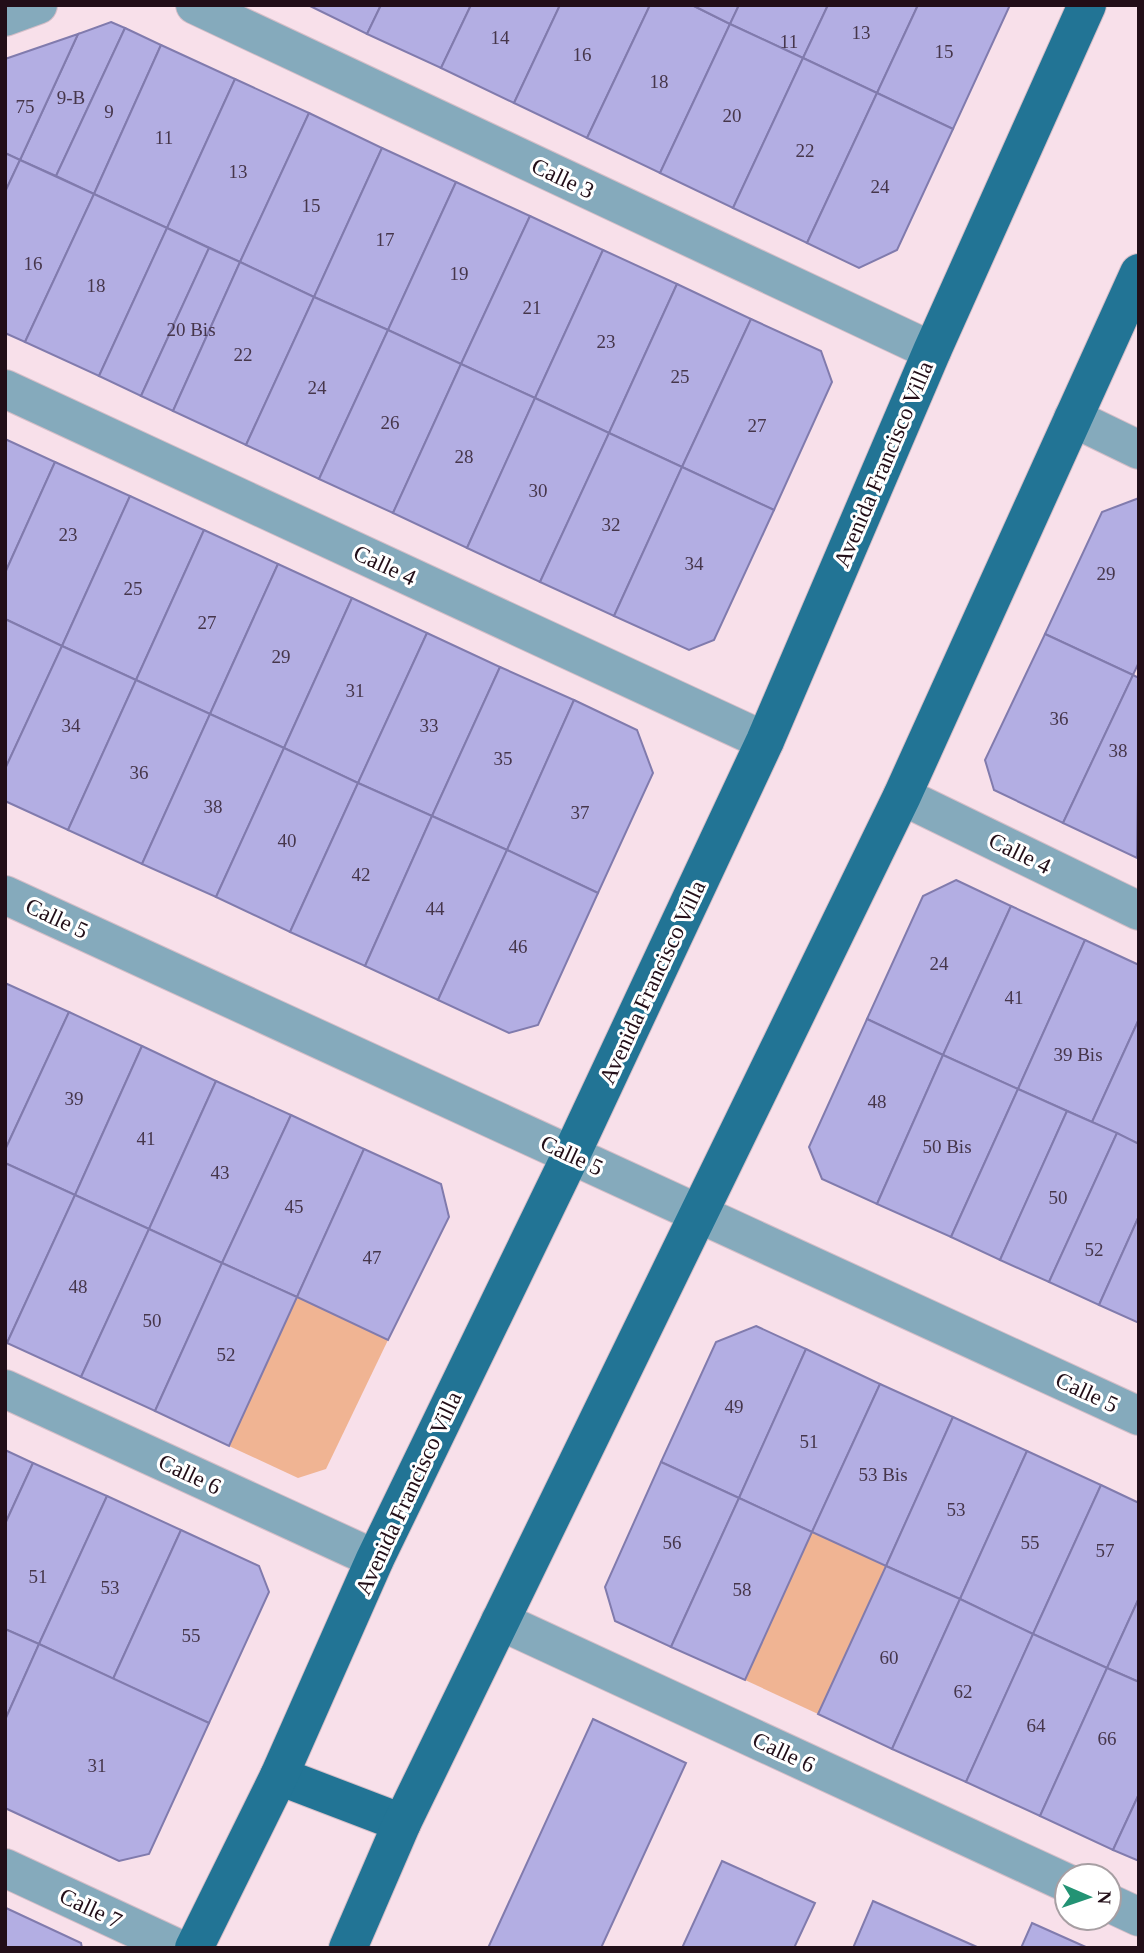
<svg xmlns="http://www.w3.org/2000/svg" width="1144" height="1953" font-family="'Times New Roman',serif">
<rect width="100%" height="100%" fill="#f8e0ea"/>
<g fill="#f0b493">
<path d="M297,1297L388,1340L326,1469L298,1478L229,1446Z"/>
<path d="M812,1532L886,1566L818,1714L745,1680Z"/>
</g>
<g fill="#b3aee3" stroke="#817bad" stroke-width="2">
<path d="M308,5H381L367,34Z"/>
<path d="M381,5H471L441,68L367,34Z"/>
<path d="M471,5H560L514,103L441,68Z"/>
<path d="M560,5H650L587,138L514,103Z"/>
<path d="M650,5H692L730,24L660,173L587,138Z"/>
<path d="M692,5H739L730,24Z"/>
<path d="M739,5H828L803,58L730,24Z"/>
<path d="M828,5H918L877,93L803,58Z"/>
<path d="M918,5H1010L953,129L877,93Z"/>
<path d="M111,22L125,28L56,176L20,160L78,34Z"/>
<path d="M730,24L803,58L733,208L660,173Z"/>
<path d="M125,28L161,45L94,194L56,176Z"/>
<path d="M78,34L20,160L5,153V59Z"/>
<path d="M161,45L235,79L167,228L94,194Z"/>
<path d="M803,58L877,93L807,243L733,208Z"/>
<path d="M235,79L309,113L240,262L167,228Z"/>
<path d="M877,93L953,129L897,250L859,268L807,243Z"/>
<path d="M309,113L382,148L314,297L240,262Z"/>
<path d="M382,148L456,182L388,330L314,297Z"/>
<path d="M5,153L20,160L5,192Z"/>
<path d="M20,160L94,194L25,342L5,333V192Z"/>
<path d="M456,182L530,216L461,364L388,330Z"/>
<path d="M94,194L167,228L99,376L25,342Z"/>
<path d="M530,216L603,250L535,398L461,364Z"/>
<path d="M167,228L209,248L141,396L99,376Z"/>
<path d="M209,248L240,262L173,411L141,396Z"/>
<path d="M603,250L677,284L609,433L535,398Z"/>
<path d="M240,262L314,297L246,445L173,411Z"/>
<path d="M677,284L751,319L682,467L609,433Z"/>
<path d="M314,297L388,330L319,479L246,445Z"/>
<path d="M751,319L821,351L832,382L774,510L682,467Z"/>
<path d="M388,330L461,364L393,513L319,479Z"/>
<path d="M461,364L535,398L467,548L393,513Z"/>
<path d="M535,398L609,433L540,582L467,548Z"/>
<path d="M609,433L682,467L614,616L540,582Z"/>
<path d="M5,439L55,462L5,573Z"/>
<path d="M55,462L130,496L62,646L5,619V573Z"/>
<path d="M682,467L774,510L714,640L689,650L614,616Z"/>
<path d="M130,496L204,530L136,680L62,646Z"/>
<path d="M1139,498V662L1133,675L1045,634L1102,512Z"/>
<path d="M204,530L278,564L210,714L136,680Z"/>
<path d="M278,564L352,598L284,748L210,714Z"/>
<path d="M352,598L427,633L358,783L284,748Z"/>
<path d="M5,619L62,646L5,769Z"/>
<path d="M427,633L500,667L432,816L358,783Z"/>
<path d="M1045,634L1133,675L1063,823L994,790L985,760Z"/>
<path d="M62,646L136,680L68,830L5,801V769Z"/>
<path d="M500,667L574,700L507,850L432,816Z"/>
<path d="M1133,675L1139,678L1137,858L1063,823Z"/>
<path d="M136,680L210,714L142,864L68,830Z"/>
<path d="M574,700L637,730L653,773L598,893L507,850Z"/>
<path d="M210,714L284,748L216,897L142,864Z"/>
<path d="M284,748L358,783L290,932L216,897Z"/>
<path d="M358,783L432,816L365,966L290,932Z"/>
<path d="M432,816L507,850L438,1000L365,966Z"/>
<path d="M507,850L598,893L538,1025L509,1033L438,1000Z"/>
<path d="M956,880L1011,906L943,1055L867,1019L923,896Z"/>
<path d="M1011,906L1085,940L1018,1089L943,1055Z"/>
<path d="M1085,940L1139,965V1019L1092,1122L1018,1089Z"/>
<path d="M5,983L69,1012L5,1150Z"/>
<path d="M69,1012L142,1046L75,1195L5,1163V1150Z"/>
<path d="M867,1019L943,1055L877,1204L822,1179L809,1147Z"/>
<path d="M1139,1019V1144L1092,1122Z"/>
<path d="M142,1046L216,1081L149,1229L75,1195Z"/>
<path d="M943,1055L1018,1089L951,1237L877,1204Z"/>
<path d="M216,1081L291,1115L222,1263L149,1229Z"/>
<path d="M1018,1089L1067,1111L1000,1260L951,1237Z"/>
<path d="M1067,1111L1117,1133L1049,1282L1000,1260Z"/>
<path d="M291,1115L364,1149L297,1297L222,1263Z"/>
<path d="M1117,1133L1139,1144V1216L1099,1305L1049,1282Z"/>
<path d="M364,1149L441,1184L449,1217L388,1340L297,1297Z"/>
<path d="M5,1163L75,1195L7,1343L5,1342Z"/>
<path d="M75,1195L149,1229L81,1377L7,1343Z"/>
<path d="M1139,1216V1323L1099,1305Z"/>
<path d="M149,1229L222,1263L155,1411L81,1377Z"/>
<path d="M222,1263L297,1297L229,1446L155,1411Z"/>
<path d="M756,1326L806,1349L739,1498L661,1462L716,1342Z"/>
<path d="M806,1349L880,1384L812,1532L739,1498Z"/>
<path d="M880,1384L953,1417L886,1566L812,1532Z"/>
<path d="M953,1417L1027,1451L960,1599L886,1566Z"/>
<path d="M5,1450L33,1463L5,1524Z"/>
<path d="M1027,1451L1101,1485L1033,1634L960,1599Z"/>
<path d="M661,1462L739,1498L671,1647L615,1621L605,1587Z"/>
<path d="M33,1463L107,1496L39,1644L5,1629V1524Z"/>
<path d="M1101,1485L1139,1503V1598L1107,1668L1033,1634Z"/>
<path d="M107,1496L181,1530L113,1679L39,1644Z"/>
<path d="M739,1498L812,1532L745,1680L671,1647Z"/>
<path d="M181,1530L259,1566L269,1592L209,1723L113,1679Z"/>
<path d="M886,1566L960,1599L892,1749L818,1714Z"/>
<path d="M1139,1598V1682L1107,1668Z"/>
<path d="M960,1599L1033,1634L966,1782L892,1749Z"/>
<path d="M5,1629L39,1644L5,1720Z"/>
<path d="M1033,1634L1107,1668L1040,1816L966,1782Z"/>
<path d="M39,1644L209,1723L149,1854L119,1861L5,1808V1720Z"/>
<path d="M1107,1668L1139,1682V1794L1113,1850L1040,1816Z"/>
<path d="M593,1719L686,1763L601,1948H488Z"/>
<path d="M1139,1794V1861L1113,1850Z"/>
<path d="M722,1861L815,1903L794,1948H682Z"/>
<path d="M873,1901L977,1947V1948H853Z"/>
<path d="M6,1908L81,1943L82,1948H5Z"/>
<path d="M1032,1923L1088,1948H1021Z"/>
</g>
<g fill="none" stroke-linecap="round" stroke-linejoin="round">
<defs>
<g id="minor">
<path d="M195,5L932,351"/>
<path d="M5,17L38,5"/>
<path d="M5,389L765,741"/>
<path d="M1073,418L1139,450"/>
<path d="M902,796L1139,911"/>
<path d="M5,895L1139,1416"/>
<path d="M5,1389L375,1559"/>
<path d="M500,1621L1067,1883"/>
<path d="M5,1868L177,1948"/>
<path d="M1109,1903L1139,1917"/>
</g>
<g id="major">
<path d="M279,1776L402,1823"/>
<path d="M194,1948L279,1776L375,1559L571,1155L765,741L932,351L1087,5"/>
<path d="M348,1948L402,1823L902,796L1139,273"/>
</g>
</defs>
<use href="#minor" stroke="#d6bec8" stroke-width="40"/>
<use href="#major" stroke="#d6bec8" stroke-width="40"/>
<use href="#minor" stroke="#85aabc" stroke-width="38"/>
<use href="#major" stroke="#227495" stroke-width="38"/>
</g>
<g text-anchor="middle" stroke-width="6" stroke-linejoin="round" paint-order="stroke">
<g font-size="19" fill="#46364b">
<text x="861" y="39">13</text>
<text x="500" y="44">14</text>
<text x="789" y="48">11</text>
<text x="944" y="58">15</text>
<text x="582" y="61">16</text>
<text x="659" y="88">18</text>
<text x="71" y="104">9-B</text>
<text x="25" y="113">75</text>
<text x="109" y="118">9</text>
<text x="732" y="122">20</text>
<text x="164" y="144">11</text>
<text x="805" y="157">22</text>
<text x="238" y="178">13</text>
<text x="880" y="193">24</text>
<text x="311" y="212">15</text>
<text x="385" y="246">17</text>
<text x="33" y="270">16</text>
<text x="459" y="280">19</text>
<text x="96" y="292">18</text>
<text x="532" y="314">21</text>
<text x="191" y="336">20 Bis</text>
<text x="606" y="348">23</text>
<text x="243" y="361">22</text>
<text x="680" y="383">25</text>
<text x="317" y="394">24</text>
<text x="390" y="429">26</text>
<text x="757" y="432">27</text>
<text x="464" y="463">28</text>
<text x="538" y="497">30</text>
<text x="611" y="531">32</text>
<text x="68" y="541">23</text>
<text x="694" y="570">34</text>
<text x="1106" y="580">29</text>
<text x="133" y="595">25</text>
<text x="207" y="629">27</text>
<text x="281" y="663">29</text>
<text x="355" y="697">31</text>
<text x="1059" y="725">36</text>
<text x="71" y="732">34</text>
<text x="429" y="732">33</text>
<text x="1118" y="757">38</text>
<text x="503" y="765">35</text>
<text x="139" y="779">36</text>
<text x="213" y="813">38</text>
<text x="580" y="819">37</text>
<text x="287" y="847">40</text>
<text x="361" y="881">42</text>
<text x="435" y="915">44</text>
<text x="518" y="953">46</text>
<text x="939" y="970">24</text>
<text x="1014" y="1004">41</text>
<text x="1078" y="1061">39 Bis</text>
<text x="74" y="1105">39</text>
<text x="877" y="1108">48</text>
<text x="146" y="1145">41</text>
<text x="947" y="1153">50 Bis</text>
<text x="220" y="1179">43</text>
<text x="1058" y="1204">50</text>
<text x="294" y="1213">45</text>
<text x="1094" y="1256">52</text>
<text x="372" y="1264">47</text>
<text x="78" y="1293">48</text>
<text x="152" y="1327">50</text>
<text x="226" y="1361">52</text>
<text x="734" y="1413">49</text>
<text x="809" y="1448">51</text>
<text x="883" y="1481">53 Bis</text>
<text x="956" y="1516">53</text>
<text x="672" y="1549">56</text>
<text x="1030" y="1549">55</text>
<text x="1105" y="1557">57</text>
<text x="38" y="1583">51</text>
<text x="110" y="1594">53</text>
<text x="742" y="1596">58</text>
<text x="191" y="1642">55</text>
<text x="889" y="1664">60</text>
<text x="963" y="1698">62</text>
<text x="1036" y="1732">64</text>
<text x="1107" y="1745">66</text>
<text x="97" y="1772">31</text>
</g>
<g font-size="23" fill="#220e18" stroke="#fff">
<text transform="translate(563 178) rotate(25)" y="8">Calle 3</text>
<text transform="translate(883 464) rotate(-67)" y="8">Avenida Francisco Villa</text>
<text transform="translate(385 565) rotate(25)" y="8">Calle 4</text>
<text transform="translate(1020 853) rotate(26)" y="8">Calle 4</text>
<text transform="translate(57 918) rotate(25)" y="8">Calle 5</text>
<text transform="translate(652 982) rotate(-65)" y="8">Avenida Francisco Villa</text>
<text transform="translate(572 1155) rotate(25)" y="8">Calle 5</text>
<text transform="translate(1087 1392) rotate(25)" y="8">Calle 5</text>
<text transform="translate(190 1474) rotate(25)" y="8">Calle 6</text>
<text transform="translate(408 1493) rotate(-65)" y="8">Avenida Francisco Villa</text>
<text transform="translate(784 1752) rotate(25)" y="8">Calle 6</text>
<text transform="translate(91 1908) rotate(25)" y="8">Calle 7</text>
</g>
</g>
<rect width="1144" height="1953" fill="none" stroke="#220e18" stroke-width="14"/>
<g transform="translate(1088 1897) rotate(92)"><circle r="33" fill="#ffffff" stroke="#a79fa3" stroke-width="2"/>
<path d="M0-5L12 26L0 18L-12 26Z" fill="#239374"/>
<text y="-10" font-size="19" font-weight="bold" text-anchor="middle" fill="#220e18">N</text>
</g>
</svg>
